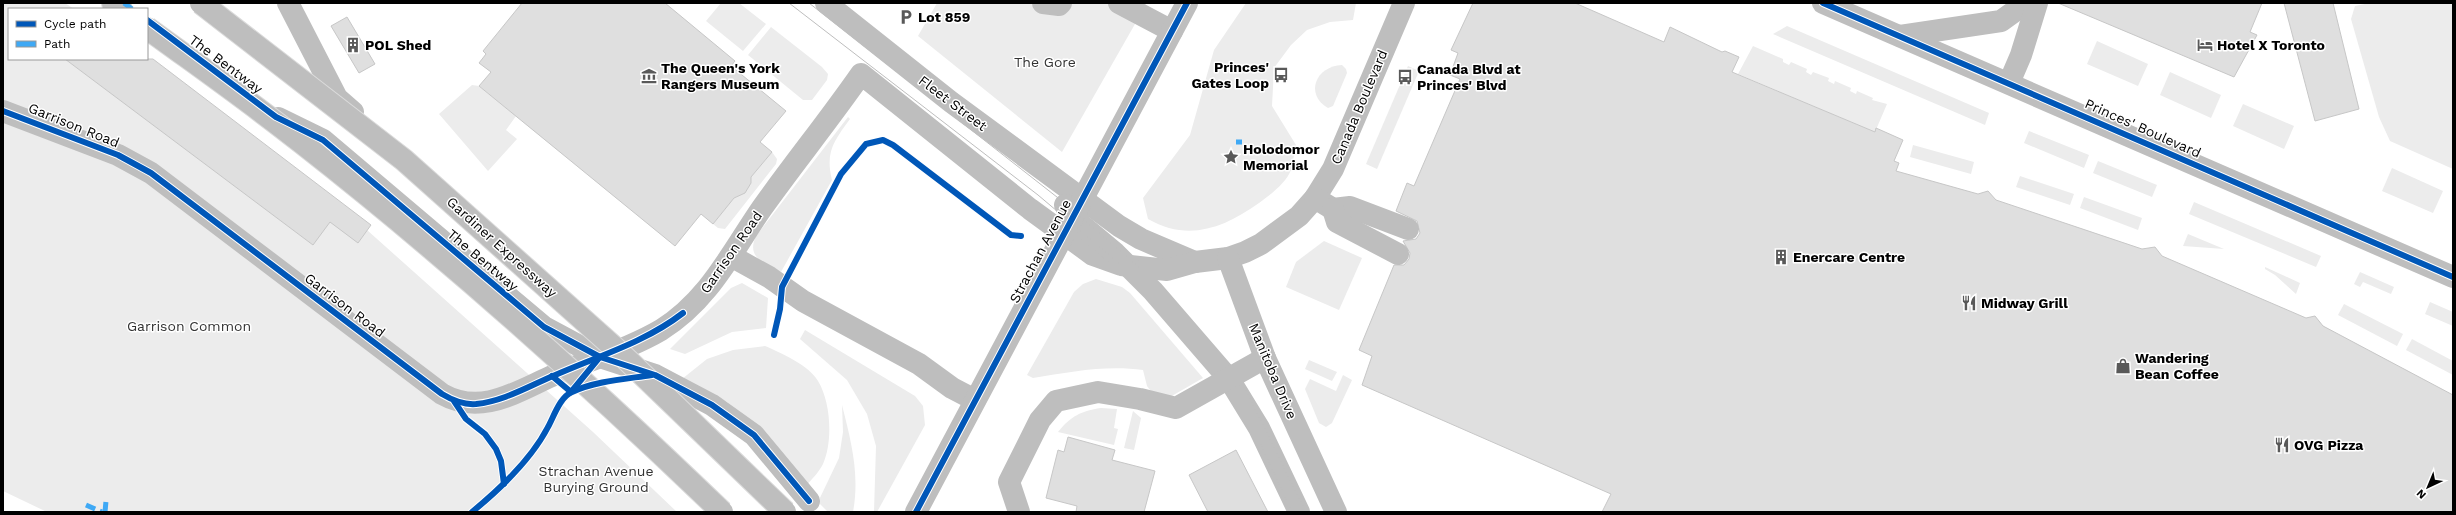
<svg xmlns="http://www.w3.org/2000/svg" width="2456" height="515" font-family="'Work Sans',sans-serif">
<rect width="100%" height="100%" fill="#fff"/>
<g fill="#ececec">
<path d="M3,3H65L74,9H9V59H146L159,68L367,230L593,432L677,512H47L3,491Z"/>
<path d="M721,3H739L766,24L743,51L706,21Z"/>
<path d="M937,3H1147L1062,152L918,36Z"/>
<path d="M1246,3H1356L1353,20L1330,22L1307,30L1291,45L1274,68L1272,106L1296,145C1294,153 1293,162 1291,170C1286,183 1270,195 1259,203C1224,228 1188,242 1148,219L1143,198L1190,135L1214,50Z"/>
<path d="M2370,3H2453V169L2390,141L2379,117L2351,19L2355,6Z"/>
<path d="M1787,26L1989,113L1985,125L1773,34Z"/>
<path d="M771,27L822,67L828,74L827,80L812,100H803L748,55Z"/>
<path d="M2097,41L2148,64L2138,86L2087,64Z"/>
<path d="M1753,46L1783,59V62L1789,65L1791,62L1807,69L1806,72L1811,75L1813,72L1829,78L1828,81L1834,84L1835,81L1851,88L1850,91L1856,94L1857,91L1873,98L1872,100L1887,104L1875,132L1738,74Z"/>
<path d="M1342,65L1346,69L1347,73L1333,106L1328,108C1304,94 1316,66 1342,65Z"/>
<path d="M1408,66L1419,71L1377,169L1366,164Z"/>
<path d="M2170,72L2221,95L2211,118L2160,95Z"/>
<path d="M472,85L479,86L516,116L506,130L517,139L488,171L439,114Z"/>
<path d="M2243,104L2294,126L2284,149L2233,126Z"/>
<path d="M848,117L850,119C834,141 825,152 832,180L781,272C764,263 746,258 756,236Z"/>
<path d="M2029,131L2089,155L2084,168L2024,143Z"/>
<path d="M1913,145L1974,162L1971,174L1910,157Z"/>
<path d="M772,152L777,159L776,164L725,229L718,228L713,224L734,198L745,193L751,183V177Z"/>
<path d="M2098,161L2157,185L2152,197L2093,173Z"/>
<path d="M2392,168L2443,191L2433,213L2382,191Z"/>
<path d="M2020,176L2074,194L2070,205L2016,187Z"/>
<path d="M2084,197L2142,218L2138,230L2080,208Z"/>
<path d="M2194,202L2321,256L2316,267L2189,214Z"/>
<path d="M2188,234L2224,249L2183,246Z"/>
<path d="M1324,241L1362,258L1339,310L1286,287L1296,262Z"/>
<path d="M2265,267L2300,283L2296,294L2275,275L2265,269Z"/>
<path d="M2360,272L2394,287L2391,294L2363,282L2360,287L2354,284Z"/>
<path d="M1096,279L1122,287L1130,293L1203,378L1170,397L1153,394L1147,386L1143,370C1106,365 1070,372 1033,378L1027,375L1074,292L1083,284Z"/>
<path d="M742,283L768,298L766,328L732,332L685,354L670,349L731,288Z"/>
<path d="M2430,302L2453,312V326L2425,314Z"/>
<path d="M2344,304L2403,334L2397,346L2338,315Z"/>
<path d="M805,330L915,396L923,406L925,425L877,512H874L876,446L867,414L847,380L800,339Z"/>
<path d="M2412,339L2453,361V375L2406,350Z"/>
<path d="M765,346C781,353 809,365 818,381C831,402 833,442 823,464C819,472 812,479 806,486L762,432L727,402L682,379L707,359L733,350Z"/>
<path d="M1309,360L1337,372L1332,381L1305,369Z"/>
<path d="M1343,375L1352,380L1332,423L1326,427L1319,423L1305,389L1310,379L1336,391Z"/>
<path d="M842,405C851,441 860,474 853,512H828L818,502L839,458L843,432Z"/>
<path d="M1101,408L1117,409L1114,428L1118,429L1114,445L1058,432C1071,416 1081,411 1101,408Z"/>
<path d="M1133,411L1141,418L1134,450L1124,448Z"/>
</g>
<g fill="#dfdfdf" stroke="#c7c7c7">
<path d="M522,3H665L735,61L731,66L786,111L760,142L772,152L751,177V183L745,193L734,198L713,224L701,214L675,246L479,86L491,72L479,63L486,54L483,51Z"/>
<path d="M1473,3H1575L1664,42L1670,27L1722,52L1725,51L1739,57L1732,72L1875,132L1876,128L1903,140L1894,161L1899,163L1896,171L1978,194L1988,191L1996,200L2142,249L2155,247L2162,256L2306,318L2315,316L2323,326L2453,395V512H1602L1611,494L1362,385L1372,356L1359,350L1394,265H1404L1409,259L1410,253L1403,241L1416,239L1420,233L1417,221L1396,211L1407,183L1414,186L1460,79L1450,75L1458,53L1451,50Z"/>
<path d="M2058,3H2262L2250,32L2257,35L2234,77Z"/>
<path d="M2284,3H2333L2359,109L2315,121Z"/>
<path d="M347,17L375,64L359,73L331,26Z"/>
<path d="M65,59H153L371,225L358,243L330,222L313,245Z"/>
<path d="M1068,437L1115,450L1112,460L1155,471L1144,512H1076L1077,506L1046,498L1058,450L1064,452Z"/>
<path d="M1236,450L1268,512H1208L1189,475Z"/>
</g>
<g fill="none" stroke-linecap="round" stroke-linejoin="round">
<defs>
<path id="highway" d="M113,3L121,9"/>
</defs>
<use href="#highway" stroke="#dbdbdb" stroke-width="24"/>
<g stroke="#bebebe" stroke-width="22">
<path d="M288,3L337,98L353,112"/>
<path d="M826,3L951,102L1119,226L1141,239L1195,262"/>
<path d="M1043,3L1059,5L1061,3"/>
<path d="M1119,3L1172,31"/>
<path d="M1823,3L2453,277"/>
<path d="M1900,36L2001,21L2026,3"/>
<path d="M2009,83L2021,55L2037,3"/>
<path d="M3,111L118,155L151,173L442,394C481,416 516,392 552,376C588,360 627,350 661,330C709,300 731,253 762,208C794,163 829,120 861,74L1030,209L1093,255L1121,265L1167,270L1195,262L1228,258L1245,252L1261,244L1299,216L1315,198L1333,169L1404,3"/>
<path d="M278,118L323,140L544,327L600,357L655,375L712,405L754,435L809,501"/>
<path d="M1315,198L1333,209L1350,207L1408,229"/>
<path d="M1065,205L1072,217L1115,253L1153,291L1229,379L1259,428L1299,512"/>
<path d="M1333,209L1337,222L1398,254"/>
<path d="M731,256L769,277L803,301L919,364L952,388L975,400"/>
<path d="M1228,258L1265,358L1336,512"/>
<path d="M916,512L1187,3"/>
<path d="M1019,512L1009,482L1040,420L1056,401L1098,392L1140,399L1176,408L1265,358"/>
</g>
<use href="#highway" stroke="#bebebe" stroke-width="22"/>
<g stroke="#bebebe" stroke-width="1">
<path d="M789,3L1038,195L1121,265L1224,382L1260,443L1292,512"/>
<path d="M809,3L1062,201L1140,268L1165,294L1245,389L1306,512"/>
</g>
<defs>
<g id="highway-bridge">
<path d="M201,3L404,160L617,350L785,512"/>
<path d="M147,28C199,66 252,103 302,143C449,258 587,382 722,512"/>
</g>
</defs>
<use href="#highway-bridge" stroke="#dbdbdb" stroke-width="24" stroke-linecap="butt"/>
<use href="#highway-bridge" stroke="#bebebe" stroke-width="22"/>
<g stroke="#3fa9f5" stroke-width="5" stroke-dasharray="10 5" stroke-linecap="butt">
<path d="M124,3L132,9"/>
<path d="M1236,142H1242"/>
<path d="M86,505L102,512"/>
<path d="M105,512L106,501"/>
</g>
<defs>
<g id="cycleway">
<path d="M1823,3L2453,277"/>
<path d="M147,20L276,117L323,140L544,327L600,357L655,375L712,405L754,435L809,501"/>
<path d="M3,111L118,155L151,173L442,394C452,400 464,405 476,404C504,401 527,387 553,376C598,356 644,343 683,313"/>
<path d="M774,335L780,309L782,287L841,174L866,144L883,140L893,145L1011,235L1021,236"/>
<path d="M552,376L571,392L599,358"/>
<path d="M454,401L466,419L485,434L496,449L501,461L504,484"/>
<path d="M472,512C500,489 531,460 548,427C554,416 560,397 572,392C595,381 626,379 652,375"/>
<path d="M916,512L1187,3"/>
</g>
</defs>
<use href="#cycleway" stroke="#fff" stroke-width="8"/>
<use href="#cycleway" stroke="#0057b8" stroke-width="6"/>
</g>
<defs>
<symbol id="parking-bare" viewBox="-9 -9 18 18"><path d="M-3.5-5.5H1a3.5 3.5 0 0 1 0 7H-1V5.5H-3.5ZM-1-3.4V-.6H.8a1.4 1.4 0 0 0 0-2.8Z" fill="#595959" stroke="#fff" stroke-width="2.5" paint-order="stroke"/></symbol>
<symbol id="building-bare" viewBox="-9 -9 18 18"><path d="M-4-6H4V6H1V3H-1V6H-4ZM-2.5-4.3h1.7v1.8h-1.7ZM.8-4.3h1.7v1.8H.8ZM-2.5-1h1.7V.8h-1.7ZM.8-1h1.7V.8H.8Z" fill="#595959" stroke="#fff" stroke-width="2.5" paint-order="stroke"/></symbol>
<symbol id="hotel-bare" viewBox="-9 -9 18 18"><path d="M-6-4.5h1.5V1H6V5H4.5V3h-9V5H-6ZM-4 0a1.8 1.8 0 1 1 3.6 0ZM.5 0V-2.5h3Q6-2.5 6 0Z" fill="#595959" stroke="#fff" stroke-width="2.5" paint-order="stroke"/></symbol>
<symbol id="bus-bare" viewBox="-9 -9 18 18"><path d="M-5-6H5V4H4V6H2V4H-2V6H-4V4H-5ZM-3.5-4V0h7V-4ZM-3.5 1.2v1.5H-2V1.2ZM2 1.2v1.5H3.5V1.2Z" fill="#595959" stroke="#fff" stroke-width="2.5" paint-order="stroke"/></symbol>
<symbol id="museum-bare" viewBox="-9 -9 18 18"><path d="M0-6L6-3V-2H-6V-3ZM-5-1h2V3h-2ZM-1-1h2V3h-2ZM3-1h2V3H3ZM-6 4H6V6H-6Z" fill="#595959" stroke="#fff" stroke-width="2.5" paint-order="stroke"/></symbol>
<symbol id="sight-bare" viewBox="-9 -9 18 18"><path d="M0-6L1.8-2.2L6-1.7L2.9 1.2L3.7 5.4L0 3.3L-3.7 5.4L-2.9 1.2L-6-1.7L-1.8-2.2Z" fill="#595959" stroke="#fff" stroke-width="2.5" paint-order="stroke"/></symbol>
<symbol id="restaurant-bare" viewBox="-9 -9 18 18"><path d="M-5-6h1v4h1v-4h1v4h1v-4h1v5L-1.5 .5V6h-2V.5L-5-1ZM5-6V6H3V1.5H1.5Q1.5-4 5-6Z" fill="#595959" stroke="#fff" stroke-width="2.5" paint-order="stroke"/></symbol>
<symbol id="shop-bare" viewBox="-9 -9 18 18"><path d="M-5-2.5h2.3a2.7 3.5 0 0 1 5.4 0H5L5.5 6h-11ZM-1.5-2.5h3a1.5 2.3 0 0 0-3 0Z" fill="#595959" stroke="#fff" stroke-width="2.5" paint-order="stroke"/></symbol>
</defs>
<g fill-rule="evenodd">
<use href="#parking-bare" x="895" y="6" width="22" height="22"/>
<use href="#building-bare" x="342" y="34" width="22" height="22"/>
<use href="#hotel-bare" x="2194" y="34" width="22" height="22"/>
<use href="#bus-bare" x="1270" y="64" width="22" height="22"/>
<use href="#museum-bare" x="638" y="65" width="22" height="22"/>
<use href="#bus-bare" x="1394" y="66" width="22" height="22"/>
<use href="#sight-bare" x="1220" y="146" width="22" height="22"/>
<use href="#building-bare" x="1770" y="246" width="22" height="22"/>
<use href="#restaurant-bare" x="1958" y="292" width="22" height="22"/>
<use href="#shop-bare" x="2112" y="355" width="22" height="22"/>
<use href="#restaurant-bare" x="2271" y="434" width="22" height="22"/>
</g>
<g text-anchor="middle" stroke-width="3" stroke-linejoin="round" paint-order="stroke">
<g font-size="14" font-weight="bold" fill="#000" stroke="#fff" text-anchor="start">
<text x="918" y="22">Lot 859</text>
<text x="365" y="50">POL Shed</text>
<text x="2217" y="50">Hotel X Toronto</text>
<text x="1269" y="72" text-anchor="end">Princes'<tspan x="1269" dy="16">Gates Loop</tspan></text>
<text x="661" y="73">The Queen's York<tspan x="661" dy="16">Rangers Museum</tspan></text>
<text x="1417" y="74">Canada Blvd at<tspan x="1417" dy="16">Princes' Blvd</tspan></text>
<text x="1243" y="154">Holodomor<tspan x="1243" dy="16">Memorial</tspan></text>
<text x="1793" y="262">Enercare Centre</text>
<text x="1981" y="308">Midway Grill</text>
<text x="2135" y="363">Wandering<tspan x="2135" dy="16">Bean Coffee</tspan></text>
<text x="2294" y="450">OVG Pizza</text>
</g>
<g font-size="14" fill="#333" stroke="#fff">
<text x="1045" y="67">The Gore</text>
<text x="189" y="331">Garrison Common</text>
<text x="596" y="476">Strachan Avenue<tspan x="596" dy="16">Burying Ground</tspan></text>
</g>
<g font-size="14" fill="#000" stroke="#fff">
<text transform="translate(226 64) rotate(37)" y="5">The Bentway</text>
<text transform="translate(953 103) rotate(37)" y="5">Fleet Street</text>
<text transform="translate(1359 107) rotate(-67)" y="5">Canada Boulevard</text>
<text transform="translate(74 125) rotate(22)" y="5">Garrison Road</text>
<text transform="translate(2143 128) rotate(24)" y="5">Princes' Boulevard</text>
<text transform="translate(502 247) rotate(42)" y="5">Gardiner Expressway</text>
<text transform="translate(1040 251) rotate(-62)" y="5">Strachan Avenue</text>
<text transform="translate(731 252) rotate(-55)" y="5">Garrison Road</text>
<text transform="translate(483 260) rotate(40)" y="5">The Bentway</text>
<text transform="translate(345 305) rotate(37)" y="5">Garrison Road</text>
<text transform="translate(1273 371) rotate(67)" y="5">Manitoba Drive</text>
</g>
</g>
<rect width="2456" height="515" fill="none" stroke="#000000" stroke-width="8"/>
<rect x="8" y="8" width="140" height="52" fill="#ffffff" stroke="#999999"/>
<rect x="16" y="21" width="20" height="6" fill="#0057b8" stroke="#999999"/>
<text x="44" y="28" font-size="12" fill="#000000">Cycle path</text>
<rect x="16" y="41" width="20" height="6" fill="#3fa9f5" stroke="#999999"/>
<text x="44" y="48" font-size="12" fill="#000000">Path</text>
<g transform="translate(2428 487) rotate(224)" stroke="#ffffff" stroke-width="3" paint-order="stroke">
<path d="M0-3L7 15L0 10L-7 15Z" fill="#000000"/>
<text y="-6" font-size="11" font-weight="bold" text-anchor="middle" fill="#000000">N</text>
</g>
</svg>
